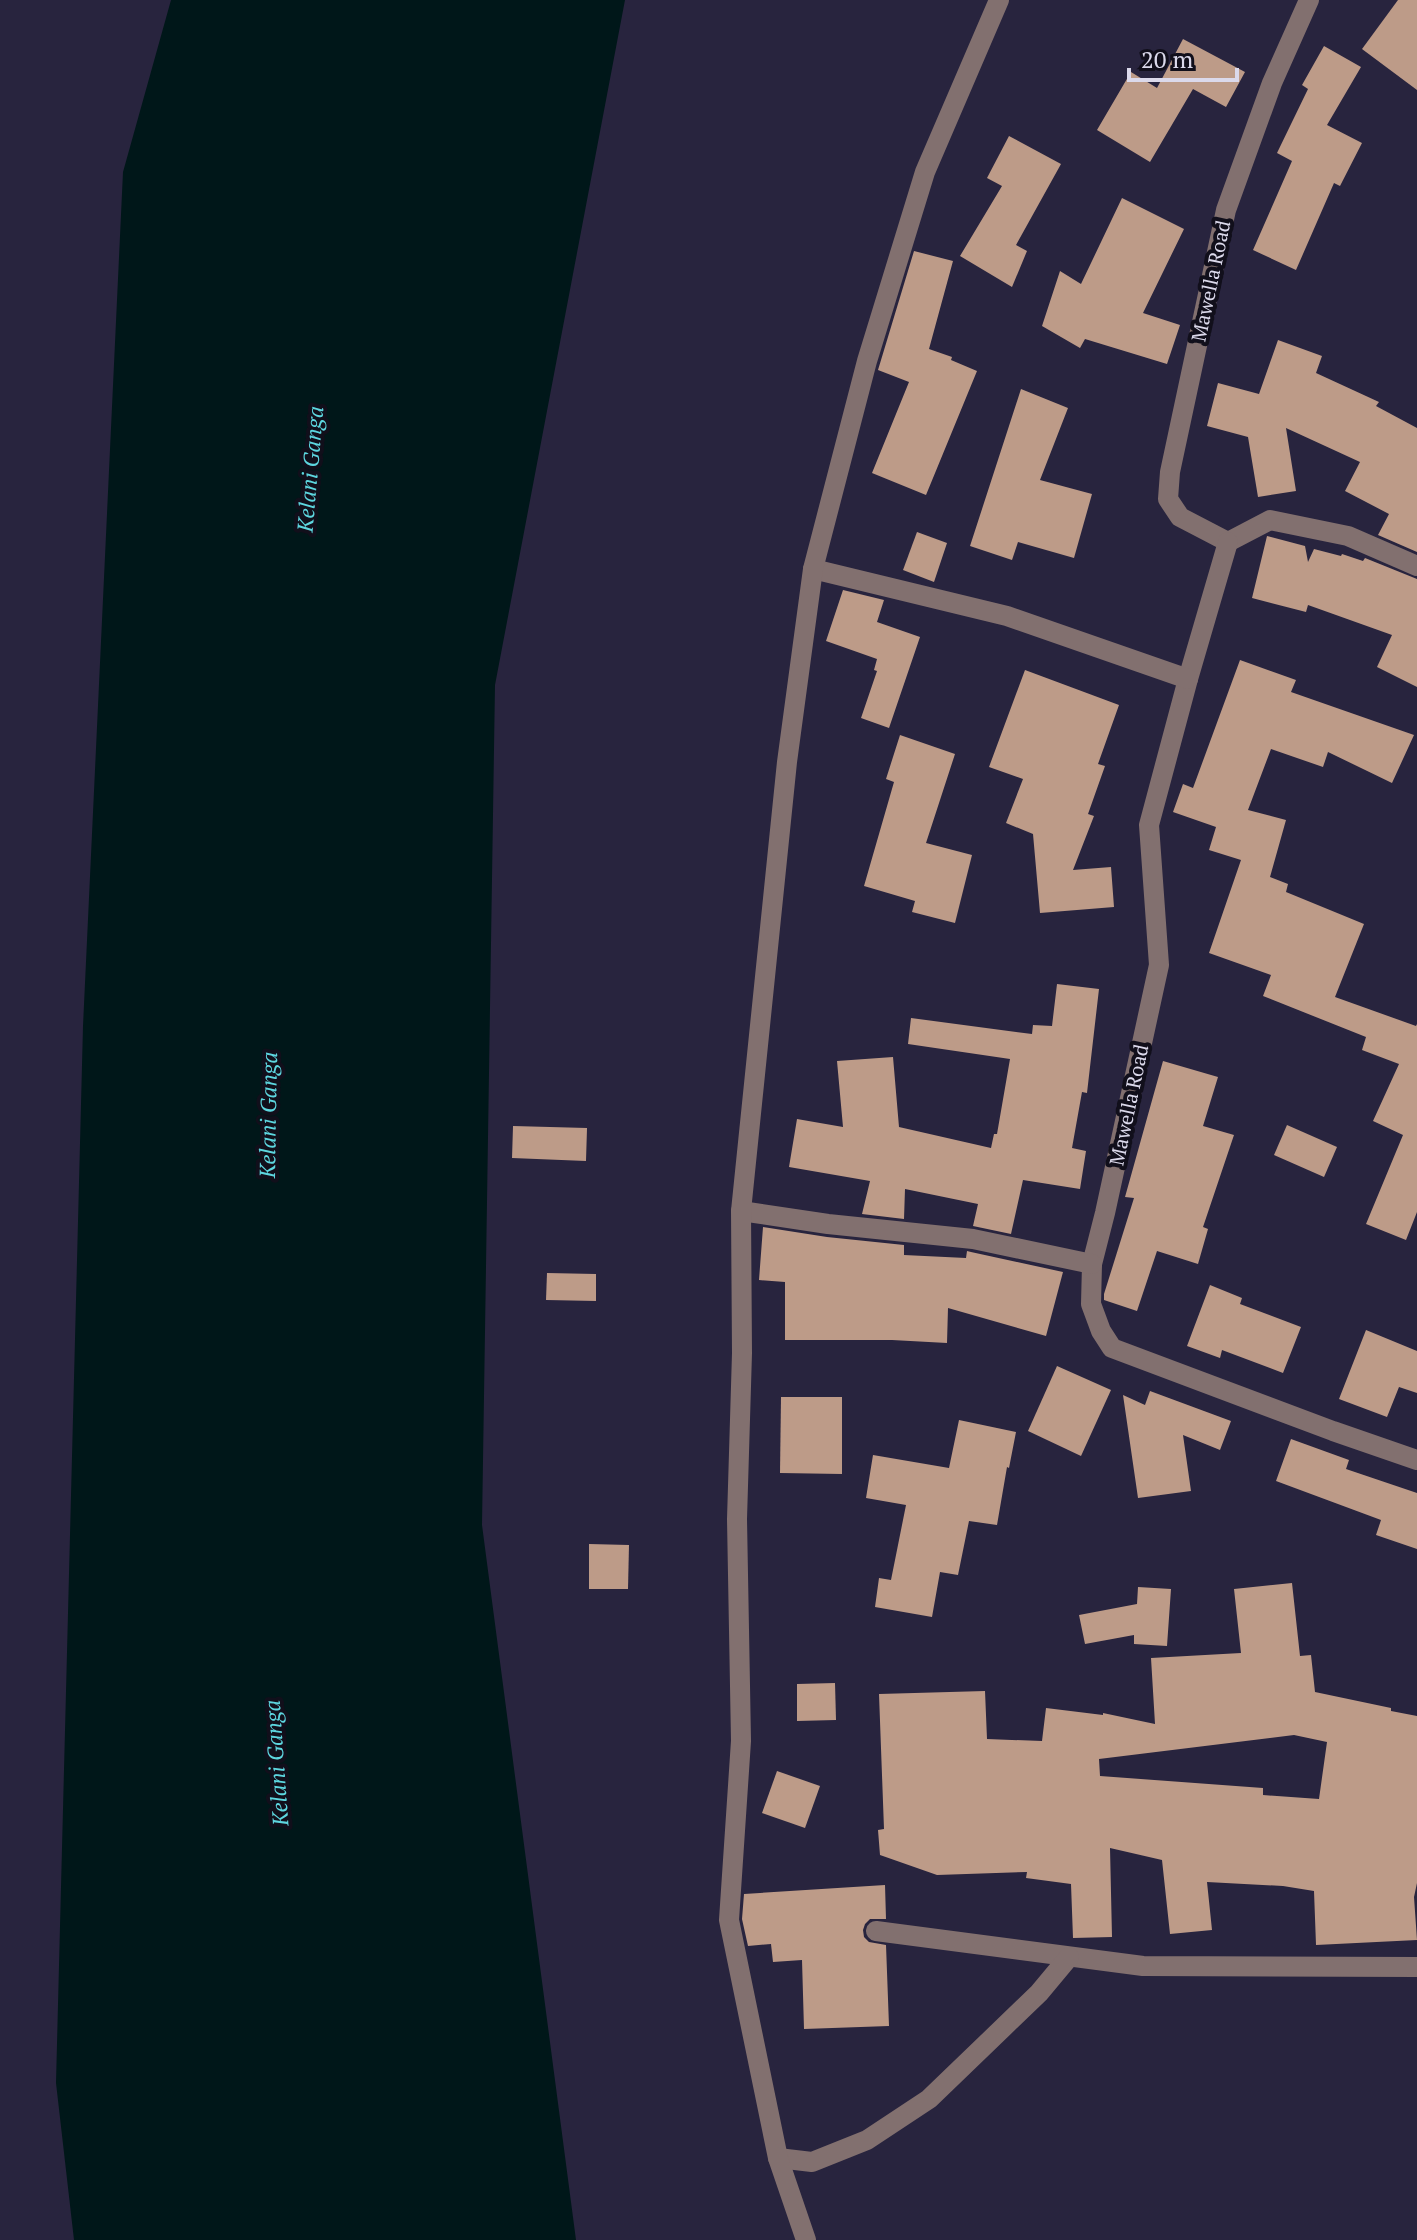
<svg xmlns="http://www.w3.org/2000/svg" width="1417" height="2240" font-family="'PT Serif',serif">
<rect width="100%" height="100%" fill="#28243e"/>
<path fill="#001719" d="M171,0H625L495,685L482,1525L576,2240H74L56,2083L83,1026L123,172Z"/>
<g fill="#bd9b88" fill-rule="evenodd">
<path d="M1398,0H1417V90L1362,49Z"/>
<path d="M1183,39L1245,72L1226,107L1193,89L1150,162L1097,130L1131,72L1157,88Z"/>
<path d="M1324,46L1361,67L1327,125L1362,143L1340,186L1334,183L1296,270L1253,250L1292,161L1277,153L1308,89L1302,85Z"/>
<path d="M1009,136L1061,164L1016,245L1027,251L1012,287L960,256L1002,186L987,178Z"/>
<path d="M1122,198L1184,229L1143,313L1180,325L1167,364L1085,339L1080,348L1042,326L1060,271L1081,284Z"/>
<path d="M914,251L953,261L929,349L952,357L951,360L977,371L926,495L872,473L909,382L878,370Z"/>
<path d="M1278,340L1322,356L1316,373L1379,402L1376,406L1417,428V552L1378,535L1389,514L1345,491L1360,462L1286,428L1296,491L1258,497L1248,437L1207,426L1218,383L1259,394Z"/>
<path d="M1021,389L1068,408L1040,480L1092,494L1074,558L1018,542L1012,560L970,546Z"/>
<path d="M917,532L947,543L934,582L903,570Z"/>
<path d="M1267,536L1305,546L1308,562L1314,549L1341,556L1342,554L1363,561L1365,558L1417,579V687L1377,667L1392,635L1308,605L1306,612L1252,598Z"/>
<path d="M843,590L884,600L877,622L920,637L889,728L861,718L877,671L874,670L877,659L826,641Z"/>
<path d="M1240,660L1296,680L1291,692L1414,735L1392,783L1328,752L1323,767L1271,749L1248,810L1286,820L1270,877L1288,884L1286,892L1364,924L1335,997L1416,1026L1417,1024V1212L1406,1240L1366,1224L1403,1135L1373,1121L1399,1064L1362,1050L1366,1037L1263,996L1271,975L1209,953L1241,860L1209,850L1216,827L1173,812L1183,784L1193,788Z"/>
<path d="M1025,670L1119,705L1098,764L1105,766L1088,814L1094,816L1073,870L1111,867L1114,907L1040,913L1033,834L1006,823L1023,779L989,767Z"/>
<path d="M900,735L955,754L926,843L972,855L955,923L912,912L915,901L864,886L894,782L886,779Z"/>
<path d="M1057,984L1099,989L1087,1093L1082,1092L1072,1148L1086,1151L1080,1189L1023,1180L1011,1234L973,1226L978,1204L905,1189L904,1219L862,1214L870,1181L789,1167L797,1119L843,1127L837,1061L893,1057L899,1127L991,1148L994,1134H997L1010,1059L908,1044L911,1018L1032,1034L1033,1025L1052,1026Z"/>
<path d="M1163,1061L1218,1077L1203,1126L1234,1135L1203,1227L1208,1229L1198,1264L1157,1251L1137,1311L1104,1300V1294L1134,1198L1125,1197Z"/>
<path d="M1287,1125L1337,1147L1324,1177L1274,1155Z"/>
<path d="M513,1126L587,1128L586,1161L512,1158Z"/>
<path d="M763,1227L827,1237L904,1245V1255L966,1258L967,1251L971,1252L1063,1272L1046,1336L948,1308L947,1343L892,1340H785V1282L759,1280Z"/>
<path d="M547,1273L596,1274V1301L546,1300Z"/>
<path d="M1210,1285L1242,1298L1240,1304L1301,1327L1283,1373L1222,1350L1220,1358L1187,1346Z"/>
<path d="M1366,1330L1417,1351V1393L1399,1387L1387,1417L1339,1399Z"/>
<path d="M1057,1366L1111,1390L1081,1456L1028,1431Z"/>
<path d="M1150,1391L1231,1421L1220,1450L1183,1435L1191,1491L1138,1498L1123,1395L1145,1405Z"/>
<path d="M781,1397H842V1474L780,1473Z"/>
<path d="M959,1420L1016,1432L1009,1468L1007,1467L997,1525L969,1521L958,1575L940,1572L932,1617L875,1607L879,1578L891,1580L906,1505L866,1498L873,1455L949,1468Z"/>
<path d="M1291,1439L1349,1460L1346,1469L1417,1493V1549L1376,1535L1381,1520L1276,1481Z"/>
<path d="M589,1544L629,1545L628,1589H589Z"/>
<path d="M1292,1583L1300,1656L1311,1655L1315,1692L1391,1708V1711L1417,1716V1883L1414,1897L1417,1940L1316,1945L1314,1891L1283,1886L1207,1882L1212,1930L1170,1934L1162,1860L1110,1848L1112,1937L1073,1938L1071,1884L1026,1878L1027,1872L937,1875L880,1855L878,1830L884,1829L879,1694L985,1691L987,1739L1042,1741L1046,1708L1103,1715V1713L1155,1724L1151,1658L1241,1653L1234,1589ZM1294,1735L1327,1742L1319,1799L1263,1795V1788L1100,1776L1099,1759Z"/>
<path d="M1138,1587L1171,1589L1167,1646L1134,1644V1635L1085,1644L1079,1615L1137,1604Z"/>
<path d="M835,1683L836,1720L797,1721V1684Z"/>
<path d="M777,1771L820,1786L805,1828L762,1813Z"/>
<path d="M885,1885L886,1919H870L865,1924L863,1930L864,1937L869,1942L886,1945L889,2026L804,2029L802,1960L773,1962L771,1944L748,1946L742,1919L744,1894Z"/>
</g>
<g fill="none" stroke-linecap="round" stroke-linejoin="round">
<g stroke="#82706f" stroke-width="20">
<path d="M1309,0L1272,83L1226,210L1170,472L1168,499L1180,517L1228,542L1270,520L1348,536L1417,566"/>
<path d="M1228,542L1188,679L1149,825L1159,965L1105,1213L1092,1264L1091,1304L1101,1331L1112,1348L1333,1431L1417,1460"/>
<path d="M813,569L1007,616L1188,679"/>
<path d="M741,1211L828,1224L973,1239L1092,1264"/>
<path d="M876,1931L1143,1966L1417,1967"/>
<path d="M778,2158L812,2162L867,2140L929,2099L1039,1993L1069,1957"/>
<path d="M806,2240L778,2158L729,1920L741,1741L737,1519L742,1353L741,1211L787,762L813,569L867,361L925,172L999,0"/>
</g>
</g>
<g text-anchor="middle" stroke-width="8" stroke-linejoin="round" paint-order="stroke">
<g font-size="20" fill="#dbd9eb" stroke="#110f1b">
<text transform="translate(1211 281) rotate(-78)" y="7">Mawella Road</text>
<text transform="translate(1129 1105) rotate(-78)" y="7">Mawella Road</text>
</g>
<g font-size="22" font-style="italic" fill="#5dd6df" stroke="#110f1b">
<text transform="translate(310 469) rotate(-85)" y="8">Kelani Ganga</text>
<text transform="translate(268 1115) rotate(-89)" y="8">Kelani Ganga</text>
<text transform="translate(276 1763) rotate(-94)" y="8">Kelani Ganga</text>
</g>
</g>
<path d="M1129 68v12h108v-12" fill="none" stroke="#dbd9eb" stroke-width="4"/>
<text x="1141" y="68" font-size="24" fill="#dbd9eb" stroke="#110f1b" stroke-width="6" paint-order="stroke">20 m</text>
</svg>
